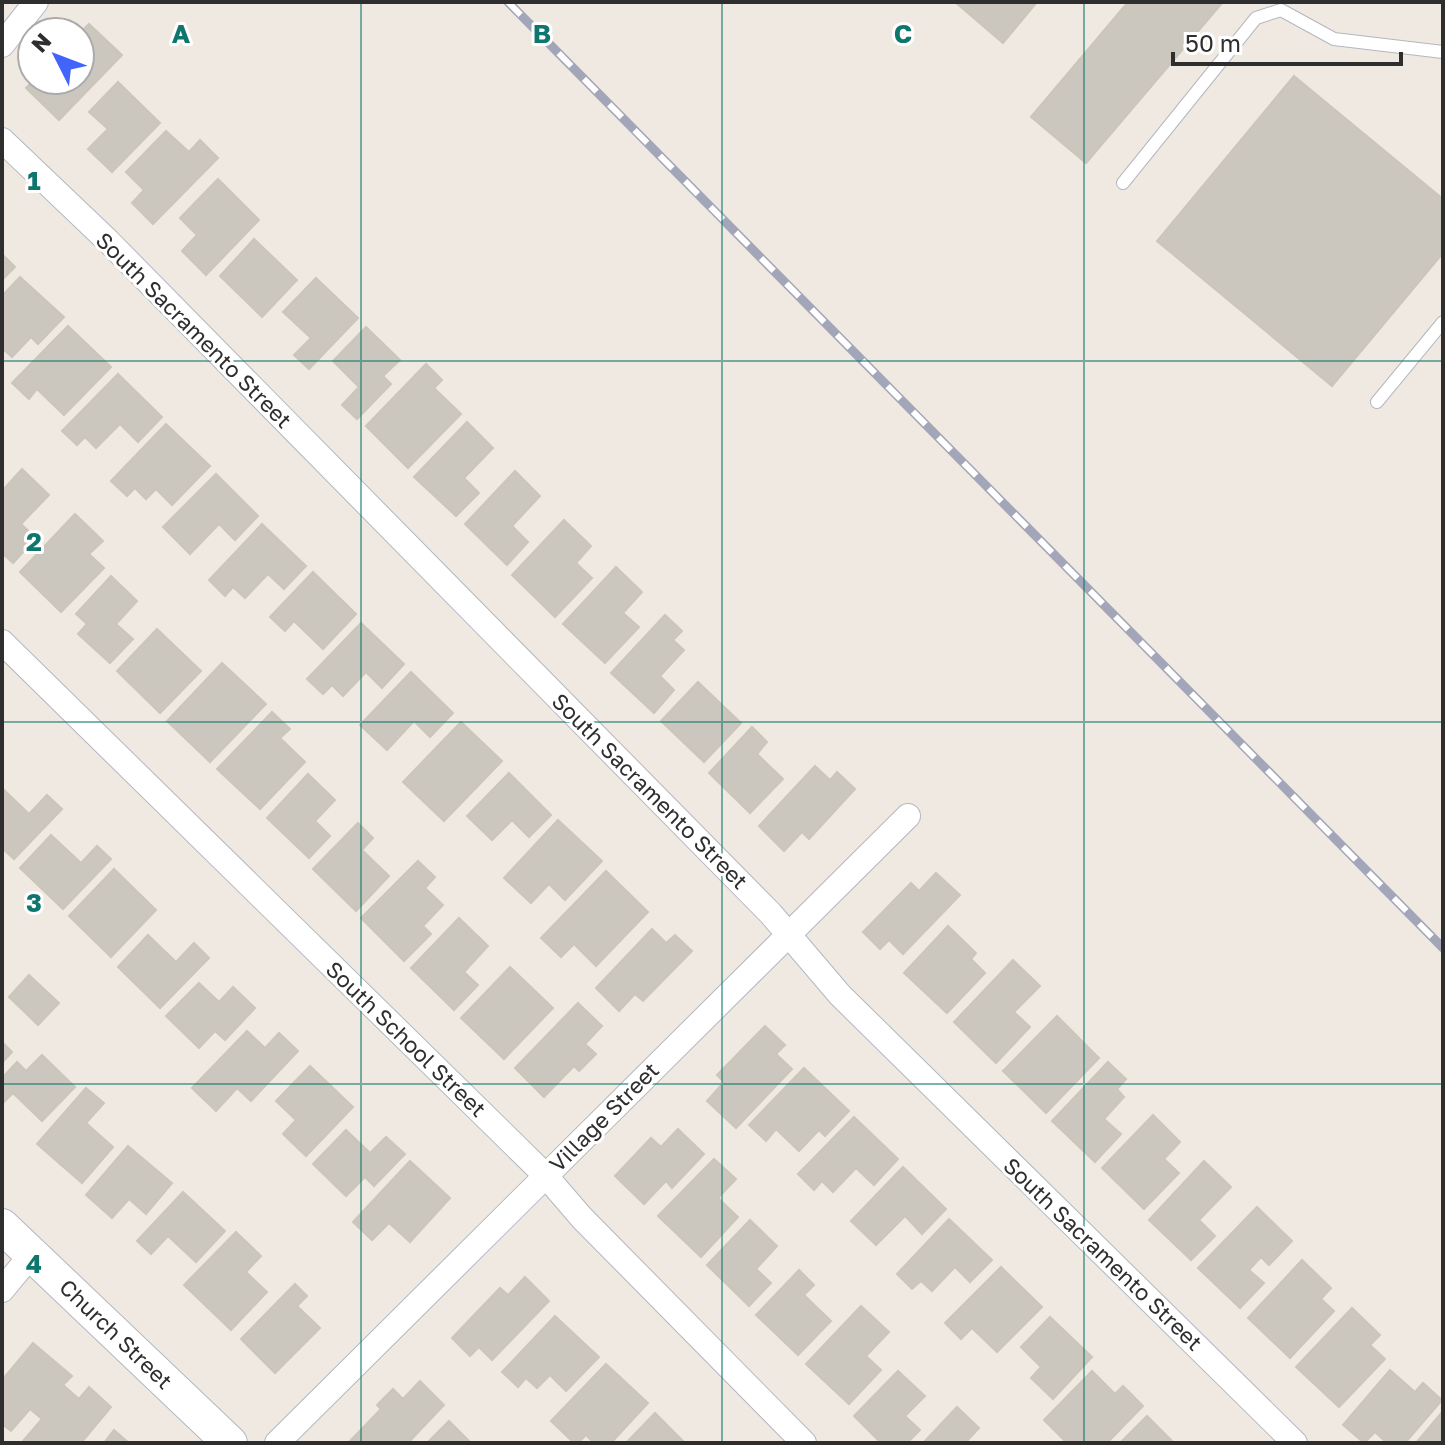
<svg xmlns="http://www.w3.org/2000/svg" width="1445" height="1445" font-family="'Golos Text',sans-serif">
<rect width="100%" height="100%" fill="#efe9e1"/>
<g fill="#cbc7bf" stroke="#cbc5ba" stroke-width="2">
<path d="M955,2H1037L1003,43Z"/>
<path d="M1128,2H1223L1086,163L1031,117Z"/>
<path d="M89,24L122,55L59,120L26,88L34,80H80V33Z"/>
<path d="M1294,76L1443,199V253L1332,386L1157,241Z"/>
<path d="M118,82L160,123L112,172L88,149L108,129L89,112Z"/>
<path d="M166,131L189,152L200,140L218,158L153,224L132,203L144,190L126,172Z"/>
<path d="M218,179L259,220L206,275L182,251L197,235L180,218Z"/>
<path d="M254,239L297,280L262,317L220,276Z"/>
<path d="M2,254L15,267L2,280Z"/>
<path d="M20,277L64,317L38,344L31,337L12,357L2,348V296Z"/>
<path d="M316,278L358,318L309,369L294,355L311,338L283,312Z"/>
<path d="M68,326L111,367L64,415L37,389L29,399L12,383Z"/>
<path d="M366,327L400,360L383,376L391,384L357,419L342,405L359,387L333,361Z"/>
<path d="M426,364L442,380L434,388L461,414L408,468L366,426Z"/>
<path d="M118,374L162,417L138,442L120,424L96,448L85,437L77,445L62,431Z"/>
<path d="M467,422L493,448L464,478L479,493L456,516L414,477Z"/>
<path d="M166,424L210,466L172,505L156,489L146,499L135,488L127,496L111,481Z"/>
<path d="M22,469L49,495L21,524L36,538L13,563L2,553V491Z"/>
<path d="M515,471L540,496L512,526L528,542L507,565L465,524Z"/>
<path d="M216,474L258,516L235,540L219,524L190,554L163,527Z"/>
<path d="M75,514L103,541L89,554L104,568L61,612L20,572Z"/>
<path d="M564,520L591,546L576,563L592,578L555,617L512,575Z"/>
<path d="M262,524L306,566L284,589L268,574L245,598L233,587L225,596L209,580Z"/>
<path d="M616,567L642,592L623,613L639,627L605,663L563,624Z"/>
<path d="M313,572L356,614L323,649L294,621L285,631L270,617Z"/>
<path d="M111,576L137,601L116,624L133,639L110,663L78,634L87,624L76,614Z"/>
<path d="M665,615L682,631L673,640L684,650L660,676L674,690L654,713L611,673Z"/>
<path d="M361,623L404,664L382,688L366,672L343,696L332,685L323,694L307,679Z"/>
<path d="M157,629L201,671L160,713L117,671Z"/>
<path d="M222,663L266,704L210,762L167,721Z"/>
<path d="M411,672L453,713L430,737L414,721L387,750L360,725Z"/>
<path d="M698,682L741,723L704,762L661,721Z"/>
<path d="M272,712L290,729L280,738L305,762L260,809L217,769Z"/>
<path d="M461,722L502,761L444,821L403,782Z"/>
<path d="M752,727L767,742L757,754L783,779L750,813L709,773Z"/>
<path d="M815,766L830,780L837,772L855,789L809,839L802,832L784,851L759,826Z"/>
<path d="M509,773L551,815L529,837L512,820L492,840L467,816Z"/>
<path d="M308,774L335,800L315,821L330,836L309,858L267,818Z"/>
<path d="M2,788L29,814L47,795L62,809L14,859L2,848Z"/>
<path d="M558,820L602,861L565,900L549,884L531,903L504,878Z"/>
<path d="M358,823L373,838L362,850L389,876L356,911L313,869Z"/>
<path d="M51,835L81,863L97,846L111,859L63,909L20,868Z"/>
<path d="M418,861L435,877L425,888L443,905L423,926L431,934L404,961L361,918Z"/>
<path d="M114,869L156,910L111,957L69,916Z"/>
<path d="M606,871L648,912L596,966L574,944L561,957L541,938Z"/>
<path d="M936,873L960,895L903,954L889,940L880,949L863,932L911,883L919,891Z"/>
<path d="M459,918L488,946L464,972L478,985L454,1010L411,968Z"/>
<path d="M948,926L976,953L971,959L985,973L947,1013L904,973Z"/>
<path d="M652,929L666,943L675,935L692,951L643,1001L635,994L619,1011L596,988Z"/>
<path d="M148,935L176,962L194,943L209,958L160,1008L118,967Z"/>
<path d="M1013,960L1040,986L1014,1012L1030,1027L996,1063L954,1022Z"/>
<path d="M510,967L553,1008L504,1059L461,1018Z"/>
<path d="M29,975L59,1003L38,1025L9,997Z"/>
<path d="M199,983L219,1002L233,987L255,1008L225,1040L215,1031L199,1048L166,1016Z"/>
<path d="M578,1003L602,1026L585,1044L596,1054L579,1071L574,1066L544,1097L515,1068Z"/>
<path d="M1057,1016L1099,1058L1046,1113L1003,1071Z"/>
<path d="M765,1026L785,1045L776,1054L792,1069L736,1128L707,1101L724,1082L717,1075Z"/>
<path d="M247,1031L265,1048L279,1033L298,1051L251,1101L237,1088L216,1111L192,1088Z"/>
<path d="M2,1042L12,1052L2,1063Z"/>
<path d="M42,1055L75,1087L42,1121L13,1093L2,1104V1078L17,1062L26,1071Z"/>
<path d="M1108,1062L1126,1079L1117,1089L1124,1097L1104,1119L1121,1134L1095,1162L1052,1121Z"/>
<path d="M310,1066L353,1107L306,1156L283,1134L296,1120L276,1101Z"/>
<path d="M804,1068L849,1111L825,1136L819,1130L799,1151L776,1129L766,1141L749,1125Z"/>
<path d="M86,1088L104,1103L86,1123L113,1147L82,1183L37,1144Z"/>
<path d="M1153,1115L1180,1142L1164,1159L1179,1173L1144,1209L1102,1168Z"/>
<path d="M854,1117L898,1159L874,1185L856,1168L833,1192L822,1181L814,1190L798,1174Z"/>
<path d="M678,1129L704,1154L672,1188L666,1181L644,1204L615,1176L651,1138L661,1147Z"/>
<path d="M346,1130L370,1153L386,1137L405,1154L374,1186L365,1177L346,1196L313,1164Z"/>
<path d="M128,1146L172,1183L146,1214L129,1199L112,1218L86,1195Z"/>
<path d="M714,1159L736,1179L718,1198L738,1217L701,1257L658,1216Z"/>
<path d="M410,1161L450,1198L410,1242L389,1223L372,1240L353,1222Z"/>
<path d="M1204,1161L1231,1187L1199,1220L1215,1236L1191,1260L1149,1220Z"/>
<path d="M903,1167L946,1209L922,1234L905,1216L876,1245L851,1221Z"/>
<path d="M183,1192L225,1231L196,1262L168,1236L151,1254L137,1241Z"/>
<path d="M1257,1207L1292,1241L1269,1265L1261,1257L1249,1270L1264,1283L1240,1308L1198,1268Z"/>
<path d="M949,1219L992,1260L970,1282L955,1267L932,1291L921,1281L912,1289L897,1274Z"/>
<path d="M750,1220L777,1246L756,1269L771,1283L749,1306L707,1265Z"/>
<path d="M236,1232L261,1256L246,1272L267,1292L231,1330L184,1285Z"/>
<path d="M1302,1260L1331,1288L1321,1299L1334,1311L1290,1358L1248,1318Z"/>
<path d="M1001,1267L1042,1307L997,1352L972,1328L961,1339L945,1323Z"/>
<path d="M799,1270L814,1285L804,1295L831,1321L798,1355L756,1315Z"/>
<path d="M525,1277L549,1301L492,1360L479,1347L470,1356L452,1338L500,1288L508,1295Z"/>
<path d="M295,1284L307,1296L297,1306L320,1328L275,1373L241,1339Z"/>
<path d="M861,1306L889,1332L866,1356L881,1370L849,1404L806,1364Z"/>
<path d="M1352,1308L1380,1335L1370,1345L1385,1359L1339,1407L1296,1367Z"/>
<path d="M555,1316L599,1357L566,1391L550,1375L537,1388L526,1378L518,1387L502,1372Z"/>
<path d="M1050,1317L1092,1357L1053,1399L1031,1378L1041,1367L1021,1347Z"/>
<path d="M33,1343L72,1376L63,1385L79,1399L89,1387L111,1407L81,1443H26L23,1441L42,1419L30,1409L11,1431L2,1424V1380Z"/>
<path d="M606,1364L648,1403L611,1443H594L586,1435L578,1443H574L551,1421Z"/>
<path d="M1390,1370L1415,1392L1423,1383L1442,1400L1405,1443H1387L1375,1432L1364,1443L1343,1425Z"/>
<path d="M898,1371L925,1396L905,1416L920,1430L907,1443H881L854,1416Z"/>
<path d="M1092,1371L1115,1394L1123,1386L1143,1406L1107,1443H1067L1044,1420Z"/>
<path d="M420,1381L444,1405L408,1443L349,1442L381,1409L377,1405L393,1389L403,1399Z"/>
<path d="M957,1407L979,1428L965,1443H923Z"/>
<path d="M1443,1411V1443H1416Z"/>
<path d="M655,1413L685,1443H626Z"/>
<path d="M1147,1416L1173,1442L1120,1443Z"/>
<path d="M449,1421L471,1443H427Z"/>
<path d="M114,1430L129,1443H104Z"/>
</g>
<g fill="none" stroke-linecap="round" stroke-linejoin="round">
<defs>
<g id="lane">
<path d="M1123,183L1256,18L1281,10L1334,39L1443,52"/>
<path d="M1377,402L1443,322"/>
</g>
<g id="street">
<path d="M2,45L36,2"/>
<path d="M2,140L108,241L771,914L840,995L1295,1443"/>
<path d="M2,642L545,1175L582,1218L804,1443"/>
<path d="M2,1290L32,1254"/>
<path d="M277,1443L908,816"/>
</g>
<path id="secondary" d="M2,1226L230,1443"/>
</defs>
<use href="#lane" stroke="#b4b7c1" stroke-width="14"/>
<use href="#street" stroke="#b4b7c1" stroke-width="26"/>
<use href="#secondary" stroke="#b4b7c1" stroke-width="36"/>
<use href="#lane" stroke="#fff" stroke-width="12"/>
<use href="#street" stroke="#fff" stroke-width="24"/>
<use href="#secondary" stroke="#fff" stroke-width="34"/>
<defs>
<path id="rail" d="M508,2L1443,948"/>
</defs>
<use href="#rail" stroke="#a3a6b8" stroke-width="9"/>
<use href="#rail" stroke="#fff" stroke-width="6" stroke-dasharray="18" stroke-linecap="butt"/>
</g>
<path fill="none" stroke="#0f766e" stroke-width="2" stroke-opacity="0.55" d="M361,2V1443M722,2V1443M1084,2V1443M2,361H1443M2,722H1443M2,1084H1443"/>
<g text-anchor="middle" stroke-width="6" stroke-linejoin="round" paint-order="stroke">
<g font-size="22" fill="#2e2e2e" stroke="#fff">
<text transform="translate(194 330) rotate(45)" y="8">South Sacramento Street</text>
<text transform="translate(650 791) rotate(45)" y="8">South Sacramento Street</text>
<text transform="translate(406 1039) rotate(44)" y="8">South School Street</text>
<text transform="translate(604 1117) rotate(-45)" y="8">Village Street</text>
<text transform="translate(1103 1254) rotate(44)" y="8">South Sacramento Street</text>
<text transform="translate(116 1334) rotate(44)" y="8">Church Street</text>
</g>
</g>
<g font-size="26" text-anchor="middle" font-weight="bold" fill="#0f766e" stroke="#fff" stroke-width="6" stroke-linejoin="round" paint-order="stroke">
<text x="181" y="43">A</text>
<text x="542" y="43">B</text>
<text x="903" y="43">C</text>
<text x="34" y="190">1</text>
<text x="34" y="551">2</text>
<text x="34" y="912">3</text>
<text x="34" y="1273">4</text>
</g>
<rect width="1445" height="1445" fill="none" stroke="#2e2e2e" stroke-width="8"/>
<g transform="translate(56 56) rotate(312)"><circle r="38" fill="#ffffff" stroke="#ababab" stroke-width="2"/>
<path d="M0-6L14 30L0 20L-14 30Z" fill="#4264fb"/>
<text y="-12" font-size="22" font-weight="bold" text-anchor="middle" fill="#2e2e2e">N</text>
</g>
<path d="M1173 52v12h228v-12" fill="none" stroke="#2e2e2e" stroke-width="4"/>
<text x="1185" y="52" font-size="24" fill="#2e2e2e" stroke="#ffffff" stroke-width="6" paint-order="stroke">50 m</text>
</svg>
